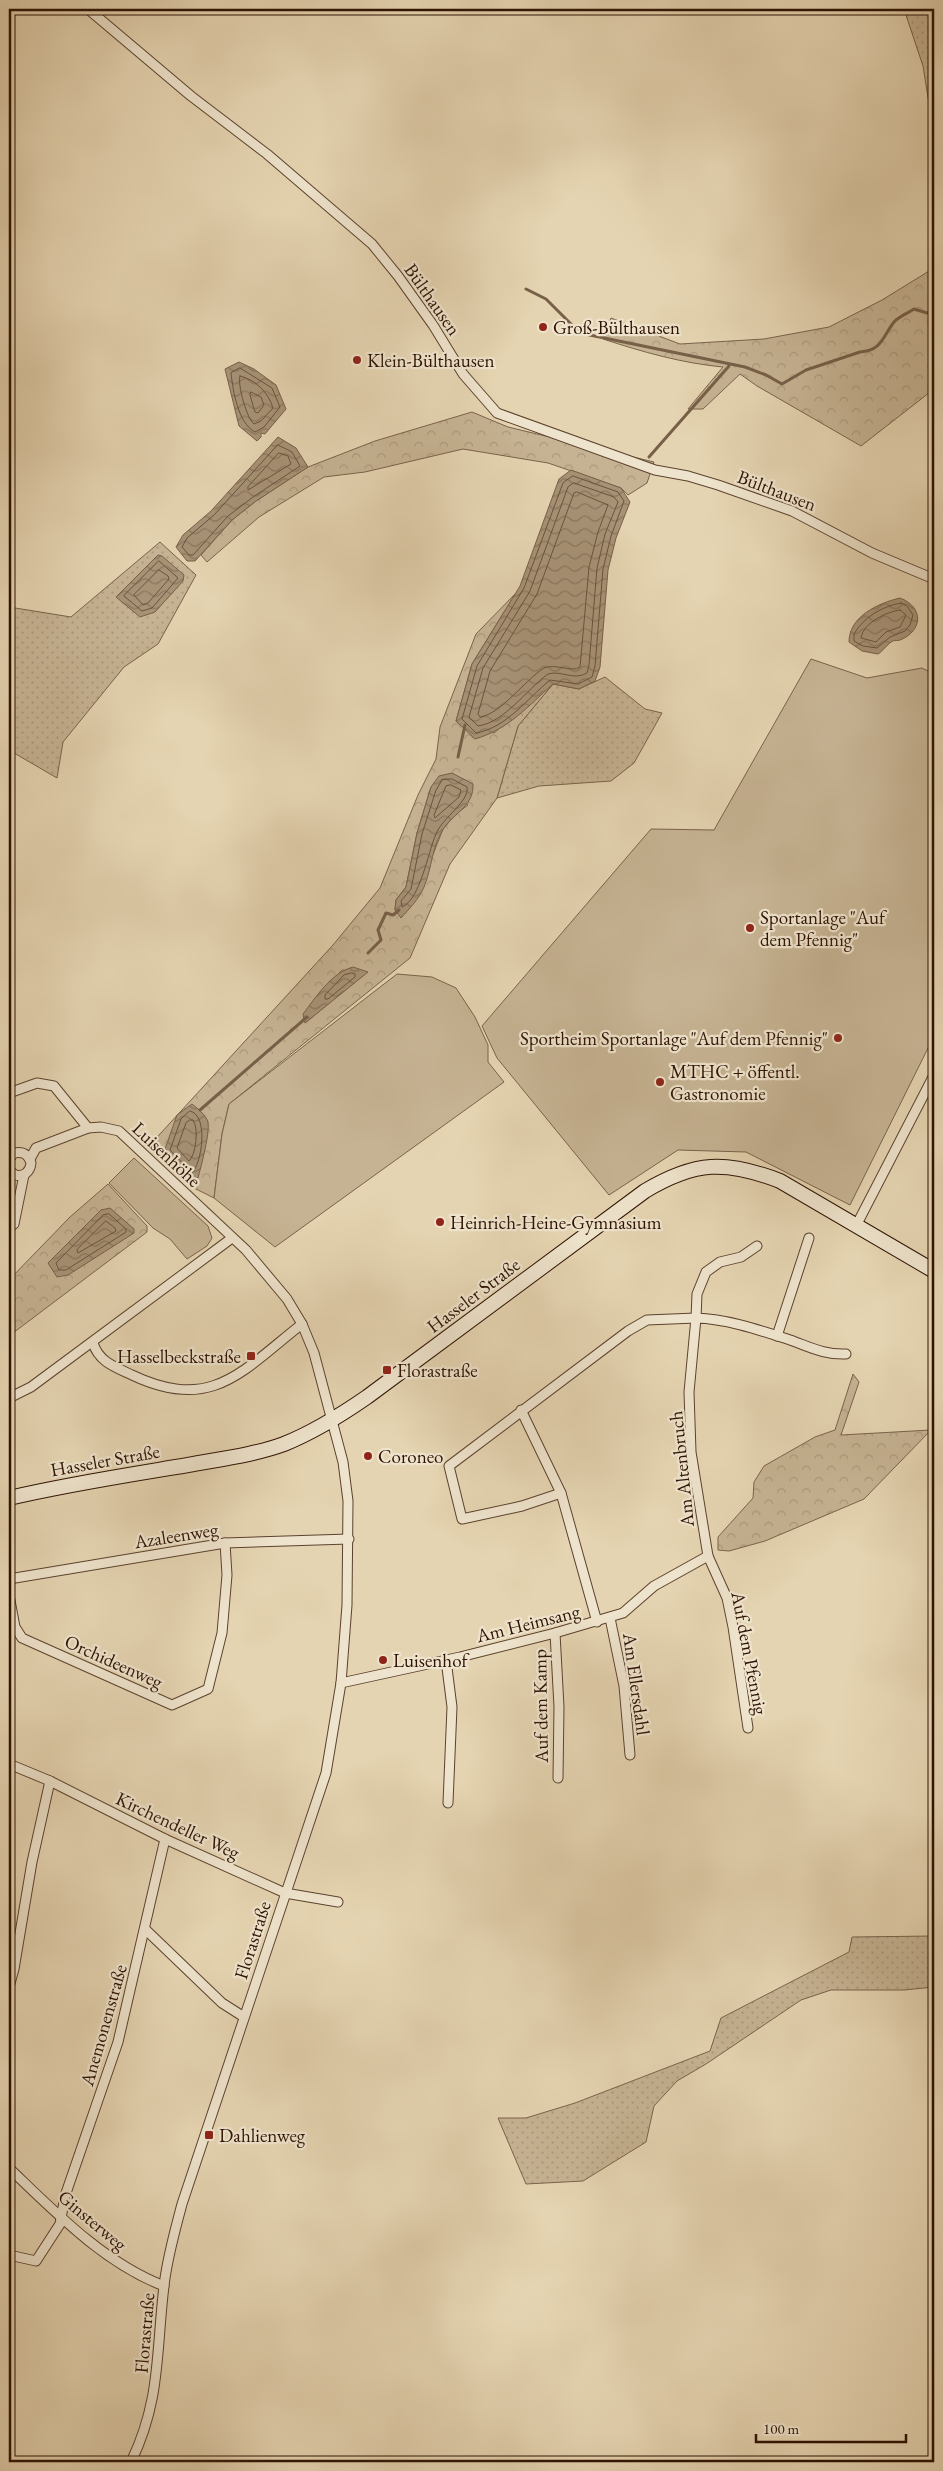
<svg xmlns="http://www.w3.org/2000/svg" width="943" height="2471" font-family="'EB Garamond',serif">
<defs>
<pattern id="grass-dots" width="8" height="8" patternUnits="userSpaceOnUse" patternTransform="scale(1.25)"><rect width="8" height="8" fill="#c6b393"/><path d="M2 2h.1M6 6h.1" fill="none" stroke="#aa997d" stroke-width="1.8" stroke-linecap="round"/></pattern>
<pattern id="forest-crowns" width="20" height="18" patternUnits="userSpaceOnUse" patternTransform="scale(1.25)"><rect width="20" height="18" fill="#c6b393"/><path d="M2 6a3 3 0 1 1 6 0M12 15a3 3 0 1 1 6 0" fill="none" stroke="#aa997d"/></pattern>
<pattern id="water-waves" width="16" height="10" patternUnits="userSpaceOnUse" patternTransform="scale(1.25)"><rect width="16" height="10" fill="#a79276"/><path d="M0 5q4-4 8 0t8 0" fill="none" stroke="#88765f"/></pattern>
</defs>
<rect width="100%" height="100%" fill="#e5d4b1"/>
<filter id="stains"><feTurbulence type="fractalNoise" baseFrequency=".004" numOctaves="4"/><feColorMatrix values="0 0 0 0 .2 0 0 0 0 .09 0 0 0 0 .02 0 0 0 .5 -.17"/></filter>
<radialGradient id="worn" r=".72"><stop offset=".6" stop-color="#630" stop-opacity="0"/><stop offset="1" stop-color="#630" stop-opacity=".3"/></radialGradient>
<g fill="url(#grass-dots)" stroke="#7a624b">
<path d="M904,9H934V135L923,66Z"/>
<path d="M160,542L196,575L158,644L124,667L63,742L57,778L9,750V607L71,617Z"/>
<path d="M605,677L645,709L662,713L634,763L611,781L539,786L497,798L518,726L553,684L579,689Z"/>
<path d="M934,1936V1987L904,1990H831L801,2000L706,2064L677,2081L654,2106L646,2142L583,2181L526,2184L498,2118H526L575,2103L710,2051L721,2018L849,1952L852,1937Z"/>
</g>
<g fill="url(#forest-crowns)" stroke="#7a624b" fill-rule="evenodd">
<path d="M934,268V389L861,446L757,386L740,374L703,409H688L723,367C681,363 643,352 603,339L611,318L680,344L764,339L829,327L882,300Z"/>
<path d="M472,412L508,427L654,462L647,483L628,495L621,488L548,463L463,449L365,472L324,477L259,517L207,562L201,555L232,520L256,501L308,467L375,441Z"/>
<path d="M516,593L472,664L456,721L494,733L553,684L518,726L497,798L450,864L410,958L229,1104L222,1134L214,1198L190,1186L149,1146L333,945L380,888L418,795L436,759L440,727L476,634ZM431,787L468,805L456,814L443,829L434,852L395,910L396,900L406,887L417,833ZM342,970L367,972L305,1023L310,1005Z"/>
<path d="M108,1184L147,1226V1232L9,1336V1280L70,1217Z"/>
<path d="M853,1374L859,1382L841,1435L931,1430L864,1499L765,1541L729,1551L718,1550V1537L753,1498L754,1482L764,1466L815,1437L835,1430Z"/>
</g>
<g fill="#c6b393" stroke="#7a624b">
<path d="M811,659L867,678L922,668L934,674V1036L850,1205L746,1152L678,1150L609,1195L497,1058L482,1026L651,829L714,830Z"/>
<path d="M397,974L432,977L456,988L475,1017L488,1045V1062L504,1082L275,1247L214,1198L222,1134L229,1104Z"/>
<path d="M134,1158L208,1226L212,1238L207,1246L187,1259L170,1239L153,1228L109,1183Z"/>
</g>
<g fill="url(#water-waves)" stroke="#775f48">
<path d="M239,362L254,369L276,385L286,409L265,434L261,433V437L257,441L239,426L225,369Z"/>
<path d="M278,437L296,448L308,467L256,501L232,520L195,561H187L176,547L183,535L211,511Z"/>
<path d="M571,470L621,488L630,502L616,538L608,570L600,667L595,681L579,689L553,684C527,707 509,729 475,739L456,721L472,664L520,586L559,479Z"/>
<path d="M158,555L162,556L184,575L183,581L155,612L140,617L116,597Z"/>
<path d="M900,598C924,607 923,631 900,640C898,641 895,640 893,641C888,643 883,651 878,654L862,651L849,642C849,616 879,603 900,598Z"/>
<path d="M452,773L473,784C474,806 455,812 444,828C432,845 432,868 424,887C419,899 409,909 401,918L395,910L396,900L406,887L417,833L431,787L439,776Z"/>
<path d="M353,967L368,972L305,1023L303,1014C316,997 331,973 353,967Z"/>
<path d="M192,1104C197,1108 206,1115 208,1122C210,1134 201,1166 198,1178H188L164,1152L177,1115Z"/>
<path d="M110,1208L134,1229V1233L68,1275L57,1277L48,1263L101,1210Z"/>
</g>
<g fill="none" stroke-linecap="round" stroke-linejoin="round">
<g stroke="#6a523c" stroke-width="1">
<path d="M240,368L272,388L280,407L264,427L255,432C238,423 233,391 231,373Z"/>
<path d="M240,376C256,380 268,392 273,408L261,421L254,424C247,419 237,384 240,376Z"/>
<path d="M251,392L261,397L264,405L258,413L255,412L250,395Z"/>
<path d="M278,445L292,452L300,466L253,497L228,516L193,555H189L182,547L187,538L214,515Z"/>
<path d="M279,453L288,456L291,464L248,490V487Z"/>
<path d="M573,476L618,492L624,501L611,536L603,569L595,666L592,677L578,684L550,680C528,698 506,728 476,733L462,719L477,666L524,588L563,483Z"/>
<path d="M574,483L614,497L618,502L605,534L597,568L589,665L587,673C574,681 561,670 548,674C526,690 505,722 478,726L469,717L483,668L530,591L568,487Z"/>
<path d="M577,492L608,505L598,532L589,567L580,667C571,673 556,663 544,668C525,680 501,714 480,717L478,714L490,671L537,594L574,493Z"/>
<path d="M159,561L178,578L152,608L142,611L124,596Z"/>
<path d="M159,570L168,576L169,579L148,603L143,605L134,595Z"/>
<path d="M901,603L907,606L913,615L910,625L905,631L890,637L877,648L863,646L854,641V634C863,618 882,606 901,603Z"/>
<path d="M900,610L906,615L900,627L886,632L876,642L861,638C863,623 886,612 900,610Z"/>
<path d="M452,779L467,787C470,801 442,818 436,834C428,852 420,900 402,907L401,901L411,889L422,834L436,790L442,780Z"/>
<path d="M451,785L461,790L459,797L435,818L434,815L446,786Z"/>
<path d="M352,973L355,974V977L328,999H325V995L344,975Z"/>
<path d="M190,1111C209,1115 202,1163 192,1173L170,1150L181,1119Z"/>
<path d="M190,1120H193C199,1128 196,1155 189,1161L177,1148L186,1123Z"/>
<path d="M109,1214L126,1229V1232L66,1270H59L56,1263L103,1215Z"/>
<path d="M106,1221L115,1228L116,1231L78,1253L77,1250Z"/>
</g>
<g stroke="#775f48" stroke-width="3">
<path d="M526,289L546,299L580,333L745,367L766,375L782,384L806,370L860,352C882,351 883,336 894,322C898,317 908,313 914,309L927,313L934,309"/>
<path d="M649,457L729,366"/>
<path d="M458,757L465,725"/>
<path d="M368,953L381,940L378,930L386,913L393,915L399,910"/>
<path d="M200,1110L307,1017"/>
</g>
<defs>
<g id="street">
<path d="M88,9L191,96L267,154L372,244L398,276L433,325L463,374L497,413L655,470L688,476L718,485L792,511L872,553L934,579"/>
<path d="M9,1093L37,1083L54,1086L88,1128"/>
<path d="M9,1159L14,1153C23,1151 28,1154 31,1163C30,1172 24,1177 15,1175L9,1170"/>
<path d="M30,1159L36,1148L88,1128L101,1127L119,1131L246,1250L287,1299L302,1324L314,1353L343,1462L348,1501L347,1605L341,1683L326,1773L182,2204C175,2231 167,2258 164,2286C156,2352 161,2400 131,2462"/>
<path d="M857,1224L934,1075"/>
<path d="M9,1228L14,1224L24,1175"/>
<path d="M777,1336L809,1238"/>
<path d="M93,1343C99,1362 115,1367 132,1375C212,1413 242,1371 302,1324"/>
<path d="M9,1398L31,1387L232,1238"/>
<path d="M521,1410L561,1493L522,1506L462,1519L449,1466L628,1331L647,1320L696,1318L697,1294L706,1272L720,1262L741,1257L757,1246"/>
<path d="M561,1493L597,1622"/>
<path d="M9,1579L225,1543L349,1539"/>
<path d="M9,1595L15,1627L22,1638L172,1705L208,1689L222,1633L227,1575L225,1543"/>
<path d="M610,1618L624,1686L630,1755"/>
<path d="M555,1633L559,1707L558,1778"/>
<path d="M446,1660L452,1707L448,1803"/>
<path d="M341,1683L460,1657L555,1633L623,1613L654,1586L708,1556"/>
<path d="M748,1728L733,1627L727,1598L708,1556L691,1452L689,1392L696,1318C728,1319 759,1330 790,1340C810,1347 824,1355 846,1354"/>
<path d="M9,1764L50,1781L165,1839L285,1893L338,1902"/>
<path d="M146,1930L222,2003L244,2017"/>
<path d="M9,1987L14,1969L32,1862L50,1781"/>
<path d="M9,2168C55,2212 104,2263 164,2286"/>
<path d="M9,2255L36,2261L60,2224L65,2196L118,2042L165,1839"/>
</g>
<path id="secondary" d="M9,1498C68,1484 128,1475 188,1465C220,1459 254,1455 284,1444C314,1432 341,1415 367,1397L645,1191C695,1161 726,1160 780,1181L934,1271"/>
</defs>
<use href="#street" stroke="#5c422e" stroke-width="11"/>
<use href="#secondary" stroke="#2e1203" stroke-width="16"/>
<use href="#street" stroke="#eee3cc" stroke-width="9"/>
<use href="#secondary" stroke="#eee3cc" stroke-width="14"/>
</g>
<g fill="#8f2418" stroke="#eee3cc" stroke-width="2">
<circle cx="543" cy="327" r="5"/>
<circle cx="357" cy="360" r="5"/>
<circle cx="750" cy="928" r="5"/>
<circle cx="838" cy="1038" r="5"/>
<circle cx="660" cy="1082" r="5"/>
<circle cx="440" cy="1222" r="5"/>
<rect x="246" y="1351" width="10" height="10" rx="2.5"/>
<rect x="382" y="1365" width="10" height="10" rx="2.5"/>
<circle cx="368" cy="1456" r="5"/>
<circle cx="383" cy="1660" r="5"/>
<rect x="204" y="2130" width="10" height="10" rx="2.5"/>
</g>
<g text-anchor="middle" stroke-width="4.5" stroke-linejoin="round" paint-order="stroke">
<g font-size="19" fill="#2e1203" stroke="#eee3cc">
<text transform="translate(433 299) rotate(55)" y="7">Bülthausen</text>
<text transform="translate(777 490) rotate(21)" y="7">Bülthausen</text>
<text transform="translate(167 1154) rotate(43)" y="7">Luisenhöhe</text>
<text transform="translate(473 1295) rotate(-37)" y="7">Hasseler Straße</text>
<text transform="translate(105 1460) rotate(-10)" y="7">Hasseler Straße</text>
<text transform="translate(681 1469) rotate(-96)" y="7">Am Altenbruch</text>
<text transform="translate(176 1535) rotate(-9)" y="7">Azaleenweg</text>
<text transform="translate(528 1623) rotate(-14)" y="7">Am Heimsang</text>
<text transform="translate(750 1653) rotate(79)" y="7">Auf dem Pfennig</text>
<text transform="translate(114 1661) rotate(24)" y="7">Orchideenweg</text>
<text transform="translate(637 1684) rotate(82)" y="7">Am Ellersdahl</text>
<text transform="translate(540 1706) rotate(-91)" y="7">Auf dem Kamp</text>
<text transform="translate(178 1825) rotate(25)" y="7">Kirchendeller Weg</text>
<text transform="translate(252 1940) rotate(-72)" y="7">Florastraße</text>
<text transform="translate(103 2025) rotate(-74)" y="7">Anemonenstraße</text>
<text transform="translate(93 2220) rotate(40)" y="7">Ginsterweg</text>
<text transform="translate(144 2333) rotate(-85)" y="7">Florastraße</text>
</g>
<g font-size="19" fill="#2e1203" stroke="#eee3cc" text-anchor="start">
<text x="553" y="334">Groß-Bülthausen</text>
<text x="367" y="367">Klein-Bülthausen</text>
<text x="760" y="924">Sportanlage "Auf<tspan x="760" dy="22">dem Pfennig"</tspan></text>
<text x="828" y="1045" text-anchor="end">Sportheim Sportanlage "Auf dem Pfennig"</text>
<text x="670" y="1078">MTHC + öffentl.<tspan x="670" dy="22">Gastronomie</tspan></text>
<text x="450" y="1229">Heinrich-Heine-Gymnasium</text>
<text x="241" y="1363" text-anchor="end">Hasselbeckstraße</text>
<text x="397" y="1377">Florastraße</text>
<text x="378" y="1463">Coroneo</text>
<text x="393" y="1667">Luisenhof</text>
<text x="219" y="2142">Dahlienweg</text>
</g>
</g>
<rect width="943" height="2471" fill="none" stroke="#e5d4b1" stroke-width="30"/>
<rect x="10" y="10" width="923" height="2451" fill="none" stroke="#2e1203" stroke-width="2.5"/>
<rect x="15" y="15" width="913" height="2441" fill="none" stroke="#2e1203"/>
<path d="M756 2434v8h150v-8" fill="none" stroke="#2e1203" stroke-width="2.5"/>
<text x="763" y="2434" font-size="15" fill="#2e1203" stroke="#eee3cc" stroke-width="4" paint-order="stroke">100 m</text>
<rect width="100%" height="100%" filter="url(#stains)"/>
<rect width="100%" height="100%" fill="url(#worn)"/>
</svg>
